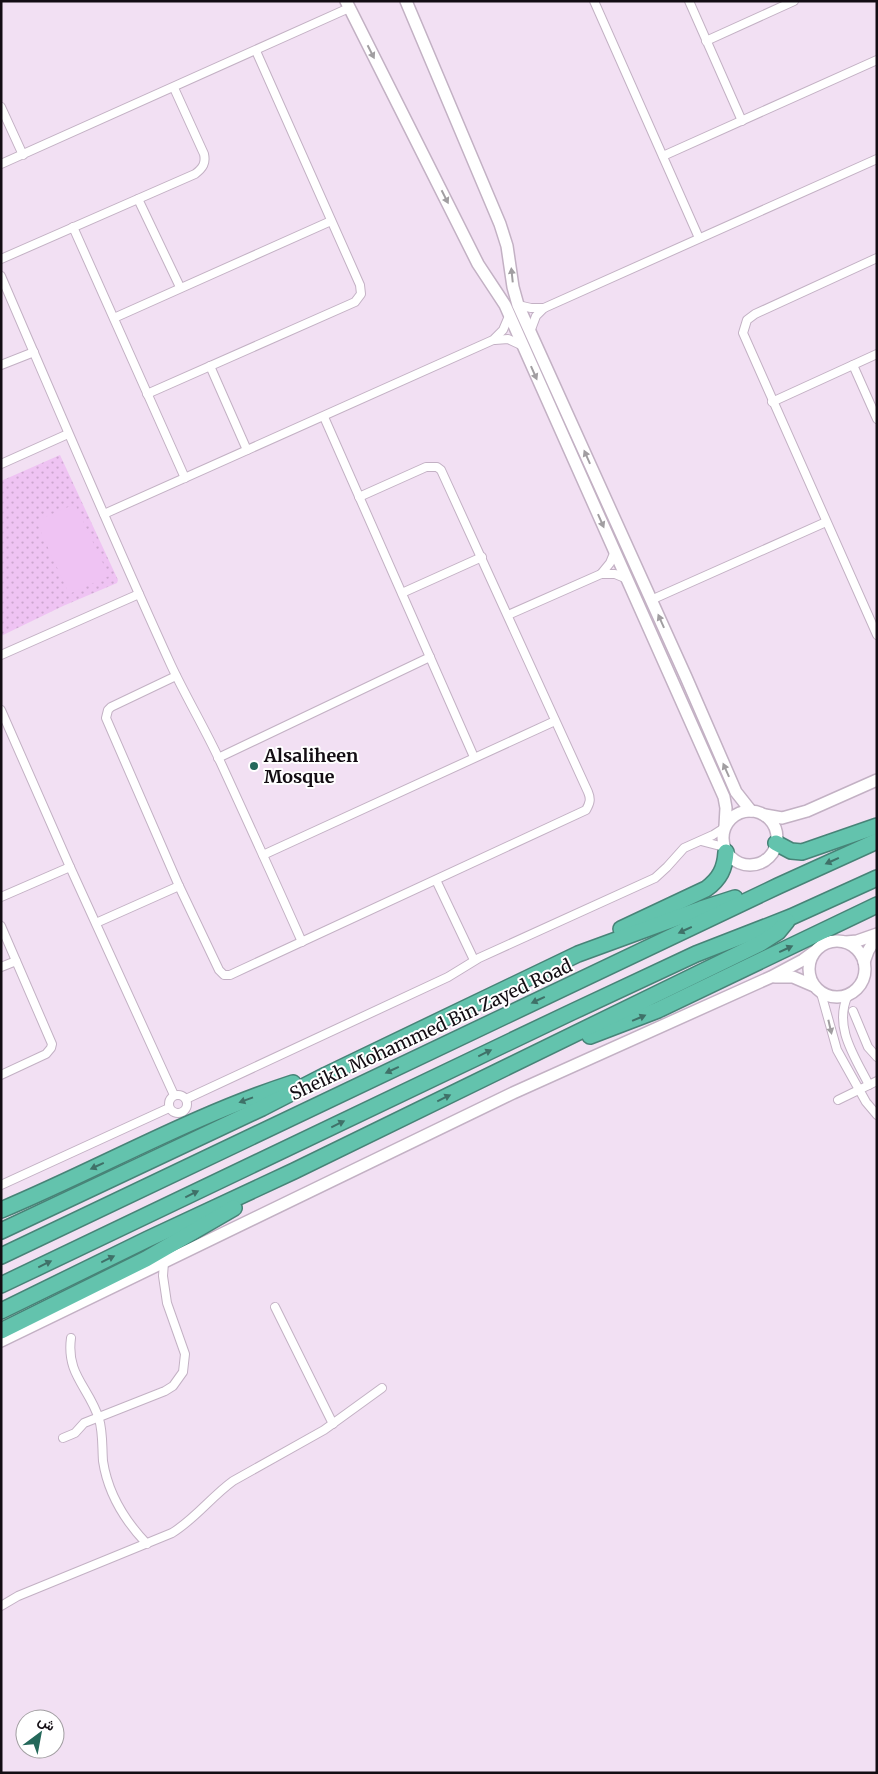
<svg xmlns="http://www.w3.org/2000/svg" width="878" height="1774" font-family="Merriweather,Vazirmatn,serif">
<defs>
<pattern id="park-dots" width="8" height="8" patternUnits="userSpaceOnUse" patternTransform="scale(1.25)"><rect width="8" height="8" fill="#efc3f3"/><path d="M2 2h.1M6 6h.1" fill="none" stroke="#cca6cf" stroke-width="1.8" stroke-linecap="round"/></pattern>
</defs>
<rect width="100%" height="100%" fill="#f2e0f3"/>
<path fill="url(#park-dots)" d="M60,455L118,580L117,583L63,606L1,636V481Z"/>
<path fill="#efc3f3" d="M75,504L109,576L69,594L36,521Z"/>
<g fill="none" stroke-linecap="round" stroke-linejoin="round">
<defs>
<g id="street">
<path d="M594,1L699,238"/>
<path d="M689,1L742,121"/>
<path d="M706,41L794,1"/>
<path d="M1,107L23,155"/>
<path d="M663,156L877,60"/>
<path d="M1,164L349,8"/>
<path d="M138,199L180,287"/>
<path d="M73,227L185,478"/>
<path d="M877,258L755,314L747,320L743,333L877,635"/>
<path d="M1,259L195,174C203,168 206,163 204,154L174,88"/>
<path d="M1,276C57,406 112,536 171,665C186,697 204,727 219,759C247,820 275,881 302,942"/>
<path d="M518,305L531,308H544"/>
<path d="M114,318L331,221"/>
<path d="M530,332L536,316L544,308L877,159"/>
<path d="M495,340L508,339L521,345"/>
<path d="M1,365L34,352"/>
<path d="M853,365L877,419"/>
<path d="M210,366L247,450"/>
<path d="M147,394L355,302L361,294L360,285L256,51"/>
<path d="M772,402L877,354"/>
<path d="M324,417L474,757"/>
<path d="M1,464L68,434"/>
<path d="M104,514L493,340L503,330L509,316"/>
<path d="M601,574L610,563L615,551"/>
<path d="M402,593L482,557"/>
<path d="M651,600L826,522"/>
<path d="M508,615L601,574H615L627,579"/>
<path d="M1,655L139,594"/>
<path d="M176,676L111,707L108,710L106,718L179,886L219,970L224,975H230L586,810C590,803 591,799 588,792L441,470L437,467H426L359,497"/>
<path d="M1,710L70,867L174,1095"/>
<path d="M218,758L430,657"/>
<path d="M701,841L724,847"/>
<path d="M263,855L555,721"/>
<path d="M436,880L474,960"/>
<path d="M1,897L70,867"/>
<path d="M96,923L179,886"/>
<path d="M1,926L52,1044L51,1048L46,1054L1,1075"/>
<path d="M1,967L16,961"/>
<path d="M821,993L837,1050L866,1102L877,1115"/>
<path d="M848,995C833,1027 855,1057 869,1085"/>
<path d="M853,1011L868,1047L877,1057"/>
<circle cx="178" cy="1104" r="9"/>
<path d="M186,1099L448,977L479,958L655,878L667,867L684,848L713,835L724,828"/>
<path d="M838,1100L877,1081"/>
<path d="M1,1185L169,1108"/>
<path d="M275,1307L333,1424"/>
<path d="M71,1338C66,1375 89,1387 99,1419C103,1432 102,1447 103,1461C108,1494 124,1520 147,1544"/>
<path d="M63,1438L75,1433L84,1423L165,1391L173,1386L183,1372L185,1354L167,1303L163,1276L164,1262"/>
<path d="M1,1606L18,1596L172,1533C195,1519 211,1497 233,1481L324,1430L382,1388"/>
</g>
<g id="secondary">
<path d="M346,1L478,264L505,305L724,797L726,808L725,826"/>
<path d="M406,1L500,224L507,246L513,287L518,305L686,677L736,792L751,811"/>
<circle cx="750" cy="838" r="27"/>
<path d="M765,815L782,818L807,811L877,780"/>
<circle cx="837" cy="969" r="28"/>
<path d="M846,942L857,941L877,934"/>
<path d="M864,962L868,951L877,936"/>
<path d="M775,977H793L814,986"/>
<path d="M1,1341L513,1093L771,977L803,960L814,952"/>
</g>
<g id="highway">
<path d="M776,843L791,851L802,852L877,826"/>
<path d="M621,929L706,889C720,879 725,868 726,852"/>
<path d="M590,1036L658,1010L877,905"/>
<path d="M1,1210C99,1169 191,1116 293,1083"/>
<path d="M1,1231L262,1108L326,1075L578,954L701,909L735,898"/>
<path d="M1,1256L778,886L877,841"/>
<path d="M1,1285L572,1012L696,954L791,917L877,878"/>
<path d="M1,1311L148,1239L294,1171L761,943L778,932L787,921"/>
<path d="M1,1331L146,1259L234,1208"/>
</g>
</defs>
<use href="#street" stroke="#c3b1c4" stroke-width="10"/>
<use href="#secondary" stroke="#c3b1c4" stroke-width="14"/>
<use href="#highway" stroke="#478377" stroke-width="18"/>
<use href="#street" stroke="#fff" stroke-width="8"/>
<use href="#secondary" stroke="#fff" stroke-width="11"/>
<use href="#highway" stroke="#63c3ad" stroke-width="15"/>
</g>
<defs><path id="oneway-solid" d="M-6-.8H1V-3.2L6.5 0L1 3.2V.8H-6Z" transform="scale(1.25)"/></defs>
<g fill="#a19ea1">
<use href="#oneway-solid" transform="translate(371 52) rotate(63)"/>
<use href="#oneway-solid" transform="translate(445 197) rotate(63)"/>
<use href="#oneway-solid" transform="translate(512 275) rotate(-96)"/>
<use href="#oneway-solid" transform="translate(534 373) rotate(66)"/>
<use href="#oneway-solid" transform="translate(587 457) rotate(-114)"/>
<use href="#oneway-solid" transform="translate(601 521) rotate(66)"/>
<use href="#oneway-solid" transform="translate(661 621) rotate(-114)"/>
<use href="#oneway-solid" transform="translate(726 770) rotate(-114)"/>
<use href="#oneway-solid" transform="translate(830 1027) rotate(77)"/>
</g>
<g fill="#3f7168">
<use href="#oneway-solid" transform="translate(832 861) rotate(156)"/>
<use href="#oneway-solid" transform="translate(685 930) rotate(155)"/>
<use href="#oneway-solid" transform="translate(786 949) rotate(-25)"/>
<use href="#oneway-solid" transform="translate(538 1000) rotate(155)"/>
<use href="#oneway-solid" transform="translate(639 1018) rotate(-23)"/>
<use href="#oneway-solid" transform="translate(485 1053) rotate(-26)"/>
<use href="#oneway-solid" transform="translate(392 1070) rotate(155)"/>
<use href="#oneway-solid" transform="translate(444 1098) rotate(-26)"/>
<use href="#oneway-solid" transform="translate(246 1100) rotate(160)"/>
<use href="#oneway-solid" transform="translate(338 1124) rotate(-26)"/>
<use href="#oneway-solid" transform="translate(97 1166) rotate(155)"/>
<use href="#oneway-solid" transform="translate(192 1194) rotate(-26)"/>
<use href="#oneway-solid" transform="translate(108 1259) rotate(-26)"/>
<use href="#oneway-solid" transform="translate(45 1264) rotate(-26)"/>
</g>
<circle fill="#24685a" stroke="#fff" stroke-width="2" cx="254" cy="766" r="5"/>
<g text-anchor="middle" stroke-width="4" stroke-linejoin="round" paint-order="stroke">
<g font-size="18" font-weight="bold" fill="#130d13" stroke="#fff" text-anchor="start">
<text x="264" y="762">Alsaliheen<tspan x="264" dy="21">Mosque</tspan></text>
</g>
<g font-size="18" fill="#130d13" stroke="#fff">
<text transform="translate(431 1030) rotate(-25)" y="6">Sheikh Mohammed Bin Zayed Road</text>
</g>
</g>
<rect width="878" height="1774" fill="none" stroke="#130d13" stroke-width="5"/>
<g transform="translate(40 1734) rotate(32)"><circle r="24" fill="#ffffff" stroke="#a19ea1"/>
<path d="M0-4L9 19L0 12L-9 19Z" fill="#24685a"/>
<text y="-8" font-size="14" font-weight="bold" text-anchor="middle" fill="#130d13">ش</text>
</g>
</svg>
